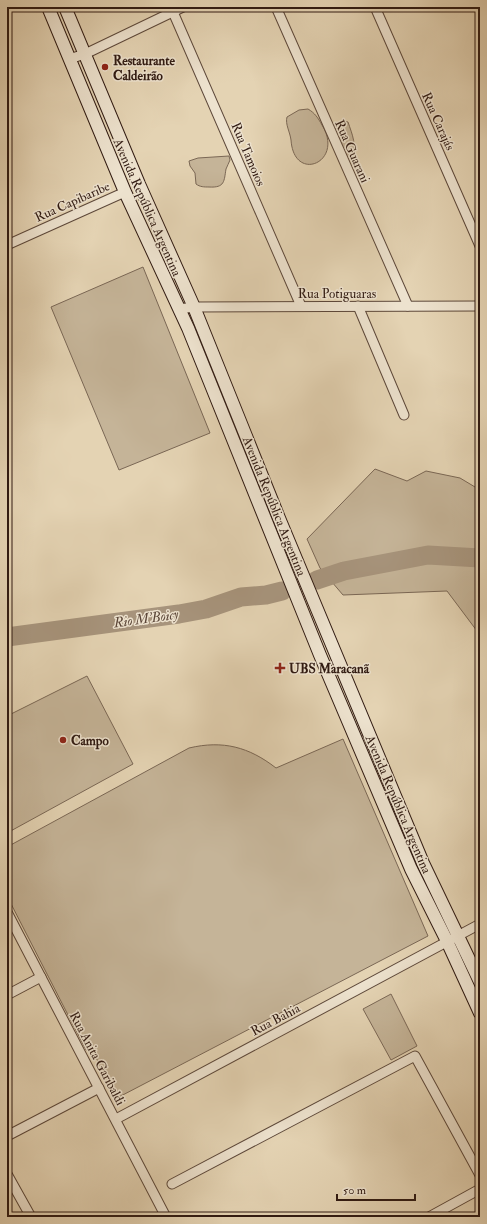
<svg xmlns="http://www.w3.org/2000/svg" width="487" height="1224" font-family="'IM FELL Double Pica',serif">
<rect width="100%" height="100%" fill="#e4d3b3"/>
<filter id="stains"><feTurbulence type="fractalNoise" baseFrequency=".005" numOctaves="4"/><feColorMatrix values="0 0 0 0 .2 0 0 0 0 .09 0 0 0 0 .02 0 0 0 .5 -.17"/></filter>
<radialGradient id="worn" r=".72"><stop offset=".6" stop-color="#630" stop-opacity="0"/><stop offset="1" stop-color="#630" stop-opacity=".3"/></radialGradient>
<g fill="#c5b498" stroke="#7a6755">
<path d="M308,109C315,113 318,118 322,125C345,162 294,184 291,140C290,132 285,124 287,117L299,110Z"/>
<path d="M344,121L348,122C352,134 358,147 351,159L347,160C343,150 332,133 335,123Z"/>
<path d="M229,156L230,160C229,163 227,166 226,169C224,181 225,188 209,187C204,187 200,187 196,184L195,173L190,166L189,161L198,158Z"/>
<path d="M143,267L210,433L119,470L51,307Z"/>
<path d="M375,469L407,481L426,471L460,478L480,490V635L447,591L343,595L320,568L307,539Z"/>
<path d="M87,676L133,764L7,833V716Z"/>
<path d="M343,739L428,936L117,1098L91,1048L86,1050L7,896V847L189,748C223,740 249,747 276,768Z"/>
<path d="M391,994L417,1046L391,1060L363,1009Z"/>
</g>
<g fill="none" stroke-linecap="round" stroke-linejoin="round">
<g stroke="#a7947c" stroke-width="19">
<path d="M317,580L344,571L428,555L480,558"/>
<path d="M7,637L179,614L206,609L241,597L266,595L282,591"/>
</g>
<defs>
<g id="street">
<path d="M276,7L408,306"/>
<path d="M375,7L480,246"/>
<path d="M479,7L480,9"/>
<path d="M173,12L301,306"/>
<path d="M69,59L85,54L183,7"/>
<path d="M7,245L125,192"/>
<path d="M358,306L404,415"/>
<path d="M179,309L194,307L480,306"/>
<path d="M7,912L166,1217"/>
<path d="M7,995L41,977"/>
<path d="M116,1119L480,924"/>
<path d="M7,1136L99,1088"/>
<path d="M7,1174L31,1217"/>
<path d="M172,1184L415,1056L480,1175"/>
<path d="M429,1217L480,1189"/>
</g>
<g id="secondary">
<path d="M48,7L125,192L188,328L320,655L411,869L447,941L480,1013"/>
<path d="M65,7L139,184L194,307L279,518L423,863L480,982"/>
</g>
</defs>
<use href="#street" stroke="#5d483a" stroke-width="11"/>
<use href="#secondary" stroke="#301a12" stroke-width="14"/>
<use href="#street" stroke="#ede2ce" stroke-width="9"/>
<use href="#secondary" stroke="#ede2ce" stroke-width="12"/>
</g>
<g fill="#8f2418" stroke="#ede2ce" stroke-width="1.5">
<circle cx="105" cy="67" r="4"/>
<path d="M278 662h4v4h4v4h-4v4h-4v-4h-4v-4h4z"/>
<circle cx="63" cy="740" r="4"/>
</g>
<g text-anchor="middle" stroke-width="3" stroke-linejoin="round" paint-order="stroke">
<g font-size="13" font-weight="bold" fill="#301a12" stroke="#ede2ce" text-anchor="start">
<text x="113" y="65">Restaurante<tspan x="113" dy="15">Caldeirão</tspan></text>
<text x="289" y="673">UBS Maracanã</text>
<text x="71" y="745">Campo</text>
</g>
<g font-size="13" fill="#301a12" stroke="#ede2ce">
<text transform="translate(439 121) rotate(66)" y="5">Rua Carajás</text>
<text transform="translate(353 151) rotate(66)" y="5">Rua Guarani</text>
<text transform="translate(249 154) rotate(67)" y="5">Rua Tamoios</text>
<text transform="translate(72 201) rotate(-24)" y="5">Rua Capibaribe</text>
<text transform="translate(148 207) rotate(66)" y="5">Avenida República Argentina</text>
<text x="337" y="298">Rua Potiguaras</text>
<text transform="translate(275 506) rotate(68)" y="5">Avenida República Argentina</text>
<text transform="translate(399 804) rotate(67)" y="5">Avenida República Argentina</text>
<text transform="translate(275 1019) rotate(-28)" y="5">Rua Bahia</text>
<text transform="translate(98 1058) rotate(62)" y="5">Rua Anita Garibaldi</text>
</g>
<g font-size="14" font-style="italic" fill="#5a4537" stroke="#ede2ce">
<text transform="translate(146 618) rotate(-8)" y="5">Rio M'Boicy</text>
</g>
</g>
<rect width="487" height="1224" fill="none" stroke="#e4d3b3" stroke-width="24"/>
<rect x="8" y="8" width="471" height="1208" fill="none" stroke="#301a12" stroke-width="2"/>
<rect x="12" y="12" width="463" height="1200" fill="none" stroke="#301a12"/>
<path d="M337 1194v6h78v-6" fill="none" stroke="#301a12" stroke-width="2"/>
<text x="343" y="1194" font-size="12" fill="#301a12" stroke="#ede2ce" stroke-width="3" paint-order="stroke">50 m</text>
<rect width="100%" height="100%" filter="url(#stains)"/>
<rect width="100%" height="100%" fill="url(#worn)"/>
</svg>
